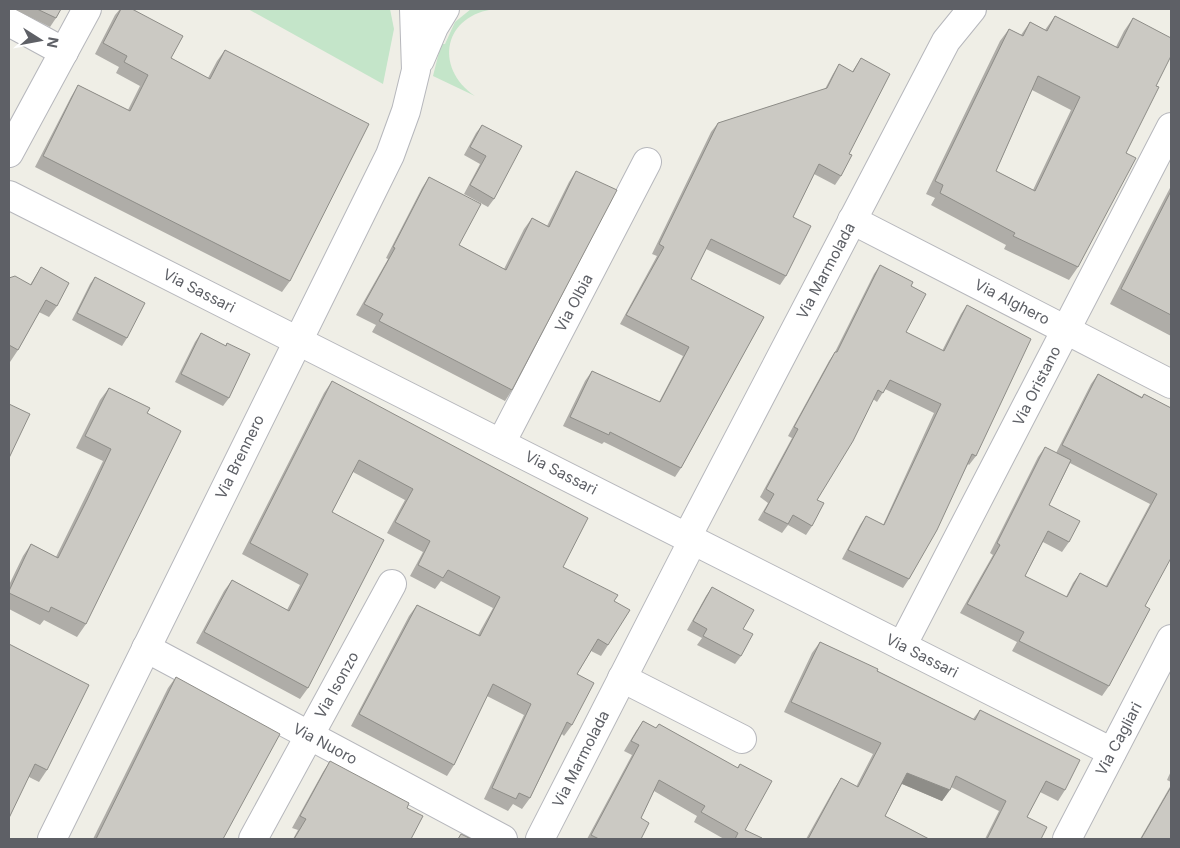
<svg xmlns="http://www.w3.org/2000/svg" width="1180" height="848" font-family="Inter,sans-serif">
<rect width="100%" height="100%" fill="#efeee6"/>
<g fill="#c4e5c9">
<path d="M248,9H390L394,29L383,84Z"/>
<path d="M471,9H496C444,14 433,67 475,96L433,76L441,44H445L455,22Z"/>
</g>
<g fill="none" stroke-linecap="round" stroke-linejoin="round">
<defs>
<g id="minor">
<path d="M9,22L64,52"/>
<path d="M420,60L434,27L445,9"/>
<path d="M9,153L87,9"/>
<path d="M9,195L1112,752"/>
<path d="M852,220L1171,384"/>
<path d="M501,443L647,162"/>
<path d="M687,537L946,41L972,9"/>
<path d="M902,646L1171,127"/>
<path d="M146,648L503,839"/>
<path d="M622,678L742,739"/>
<path d="M52,839L390,155L406,111L416,70L414,9"/>
<path d="M253,839L392,584"/>
<path d="M540,839L693,540"/>
<path d="M1067,839L1171,639"/>
</g>
</defs>
<use href="#minor" stroke="#b6b7bc" stroke-width="30"/>
<use href="#minor" stroke="#fff" stroke-width="28"/>
</g>
<g fill="#afada8" fill-rule="evenodd">
<path d="M14,9H61L56,18L50,27Z"/>
<path d="M120,9H132L171,58L208,78L217,61L225,50L290,281L282,292L35,167L71,97L78,85L128,110L140,86L116,73L119,67L95,54L115,15Z"/>
<path d="M1055,16L1116,47L1124,31L1133,18L1156,86L1126,153L1078,267L1069,280L1004,249L1006,245L931,205L935,198L926,194L1000,41L1009,29L1021,35L1030,22L1045,30ZM1032,90L1071,110L1033,190L996,171Z"/>
<path d="M861,58L849,154L841,176L835,185L814,174L793,217L786,276L780,285L706,249L691,279L764,317L681,468L675,477L604,442L602,444L563,426L585,381L592,371L659,402L683,356L620,324L657,256L652,254L711,132L718,123L825,89L833,74L839,64L852,72Z"/>
<path d="M482,125L494,199L488,207L464,194L480,164L464,155L476,133Z"/>
<path d="M576,171L512,390L505,401L372,332L376,325L356,315L388,259L386,258L422,188L429,177L459,245L504,269L524,229L532,218L547,226L569,182Z"/>
<path d="M1171,186V336L1110,304Z"/>
<path d="M880,265L911,286L906,332L942,351L961,314L967,305L976,456L969,465L968,464L909,579L903,588L842,559L860,525L866,516L883,525L934,413L885,389L877,402L873,399L817,500L812,526L806,535L788,525L782,533L758,520L768,503L760,497L792,438L788,436L829,361L835,352L874,274Z"/>
<path d="M41,267L57,306L49,317L39,312L18,350L10,362L9,361V278L30,285Z"/>
<path d="M95,277L127,338L122,346L72,320L90,284Z"/>
<path d="M201,333L225,346L227,343L229,398L223,406L175,382L195,342Z"/>
<path d="M1098,374L1142,397L1144,394L1171,408L1145,606L1109,686L1102,696L1012,651L1017,642L960,613L993,555L990,553L1038,457L1045,447L1056,453L1091,384ZM1070,463L1150,504L1106,586L1080,573L1073,583L1066,597L1025,576L1043,542L1062,552L1069,542L1049,505Z"/>
<path d="M332,381L563,567L614,601L608,645L601,656L591,651L577,674L572,725L564,736L562,734L530,798L522,809L513,804L508,811L484,799L524,715L487,696L454,765L447,776L351,726L409,616L417,605L478,635L493,608L441,581L435,589L410,576L423,552L387,533L405,500L353,472L332,512L308,688L300,699L196,643L224,591L232,580L287,610L300,585L242,554L324,393Z"/>
<path d="M109,388L147,413L86,624L77,637L44,620L40,625L9,609V585L23,556L31,544L56,557L103,461L76,448L100,400Z"/>
<path d="M712,587L743,629L741,656L735,664L697,645L702,638L687,630L706,596Z"/>
<path d="M820,642L973,719L980,710L1065,790L1058,801L1040,792L1027,817L1041,839H985L999,811L951,787L942,801L902,784L885,816L929,839H806L834,789L841,778L856,787L873,754L784,712L812,653Z"/>
<path d="M9,644L47,770L39,782L29,777Z"/>
<path d="M176,677L223,839H93L168,688Z"/>
<path d="M643,721L656,728L659,724L737,768L740,764L745,830L762,839H724L694,822L697,816L654,791L641,818V839H587L632,755L624,751L636,731Z"/>
<path d="M330,761L407,808L411,839H293L298,830L292,828L323,772Z"/>
<path d="M1171,771V782L1167,780Z"/>
<path d="M1171,785V839H1140Z"/>
</g>
<path fill="#8e8d88" d="M907,773L950,790L942,801L900,783Z"/>
<g fill="#cbc9c3" stroke="#8e8d88" fill-rule="evenodd">
<path d="M37,9H61L56,18Z"/>
<path d="M121,9H132L183,36L171,58L210,79L225,50L369,124L290,281L43,156L78,85L130,111L148,75L124,62L127,56L103,43Z"/>
<path d="M1055,16L1118,48L1133,18L1171,38V56L1156,86L1159,87L1126,153L1136,158L1078,267L1013,236L1015,233L940,193L943,185L935,181L1009,29L1023,36L1030,22L1047,31ZM1038,76L1080,97L1035,191L996,171Z"/>
<path d="M861,58L890,74L849,154L852,155L841,176L819,164L793,217L811,226L786,276L711,239L691,279L764,317L681,468L610,432L609,435L570,417L592,371L660,402L689,347L626,315L664,247L659,244L718,123L827,88L839,64L853,72Z"/>
<path d="M482,125L522,146L494,199L470,185L486,156L470,147Z"/>
<path d="M576,171L617,190L512,390L379,321L383,314L364,304L395,248L393,247L429,177L481,204L459,245L506,270L532,218L549,227Z"/>
<path d="M1171,191V315L1121,289Z"/>
<path d="M880,265L913,282L911,286L926,294L906,332L944,351L967,305L1031,339L976,456L972,454L937,530L909,579L848,550L866,516L884,525L941,404L890,380L883,393L878,390L853,441L817,500L824,503L812,526L793,515L788,524L764,512L774,494L766,489L798,429L794,427L835,352H837Z"/>
<path d="M41,267L69,283L57,306L46,300L18,350L9,345V278L15,276L31,285Z"/>
<path d="M95,277L145,303L127,338L77,313Z"/>
<path d="M201,333L226,346L227,343L250,354L229,398L181,374Z"/>
<path d="M1098,374L1142,398L1144,394L1171,408V558L1145,606L1150,609L1109,686L1019,641L1024,632L967,604L1000,545L997,543L1045,447L1071,460L1049,505L1080,521L1069,542L1048,531L1025,576L1067,597L1080,573L1107,587L1157,494L1062,445Z"/>
<path d="M332,381L588,518L563,567L618,595L614,601L630,610L608,645L598,639L577,674L594,683L572,725L567,722L530,798L519,793L516,799L492,788L531,704L493,684L454,765L359,714L417,605L480,636L500,597L448,570L443,578L418,565L430,541L395,522L413,489L359,460L332,512L384,540L308,688L204,632L232,580L289,611L308,574L250,543Z"/>
<path d="M109,388L150,408L147,413L181,431L86,624L51,607L49,612L9,593V591L31,544L58,558L87,500L111,449L85,436Z"/>
<path d="M9,404L30,414L9,458Z"/>
<path d="M712,587L754,610L743,629L753,634L741,656L703,636L707,629L693,621Z"/>
<path d="M820,642L878,669L877,671L975,720L980,710L1080,760L1065,790L1046,781L1027,817L1047,827L1041,839H987L1006,801L956,776L950,790L907,773L885,816L929,839H808L841,778L858,787L881,743L791,702Z"/>
<path d="M9,644L89,685L47,770L35,764L9,818Z"/>
<path d="M176,677L280,734L223,839H96Z"/>
<path d="M643,721L656,728L659,724L738,768L740,764L772,781L745,830L762,838V839H735L738,833L701,812L705,806L659,780L641,818L649,823L641,839H599L591,835L639,745L631,741Z"/>
<path d="M330,761L409,803L407,808L423,816L411,839H294L306,819L300,816Z"/>
<path d="M1171,787V839H1141Z"/>
<path d="M461,834L471,839H458Z"/>
</g>
<g text-anchor="middle" stroke-width="5" stroke-linejoin="round" paint-order="stroke">
<g font-size="15" fill="#5e6066" stroke="#fff">
<text transform="translate(826 271) rotate(-62)" y="5">Via Marmolada</text>
<text transform="translate(199 291) rotate(27)" y="5">Via Sassari</text>
<text transform="translate(1012 302) rotate(27)" y="5">Via Alghero</text>
<text transform="translate(574 303) rotate(-62)" y="5">Via Olbia</text>
<text transform="translate(1037 386) rotate(-63)" y="5">Via Oristano</text>
<text transform="translate(240 457) rotate(-64)" y="5">Via Brennero</text>
<text transform="translate(561 473) rotate(27)" y="5">Via Sassari</text>
<text transform="translate(922 656) rotate(27)" y="5">Via Sassari</text>
<text transform="translate(337 685) rotate(-61)" y="5">Via Isonzo</text>
<text transform="translate(1119 739) rotate(-62)" y="5">Via Cagliari</text>
<text transform="translate(325 744) rotate(28)" y="5">Via Nuoro</text>
<text transform="translate(581 759) rotate(-63)" y="5">Via Marmolada</text>
</g>
</g>
<rect width="1180" height="848" fill="none" stroke="#5e6066" stroke-width="20"/>
<g transform="translate(40 40) rotate(101)" stroke="#ffffff" stroke-width="4" paint-order="stroke">
<path d="M0-4L9 19L0 12L-9 19Z" fill="#5e6066"/>
<text y="-8" font-size="14" font-weight="bold" text-anchor="middle" fill="#5e6066">N</text>
</g>
</svg>
